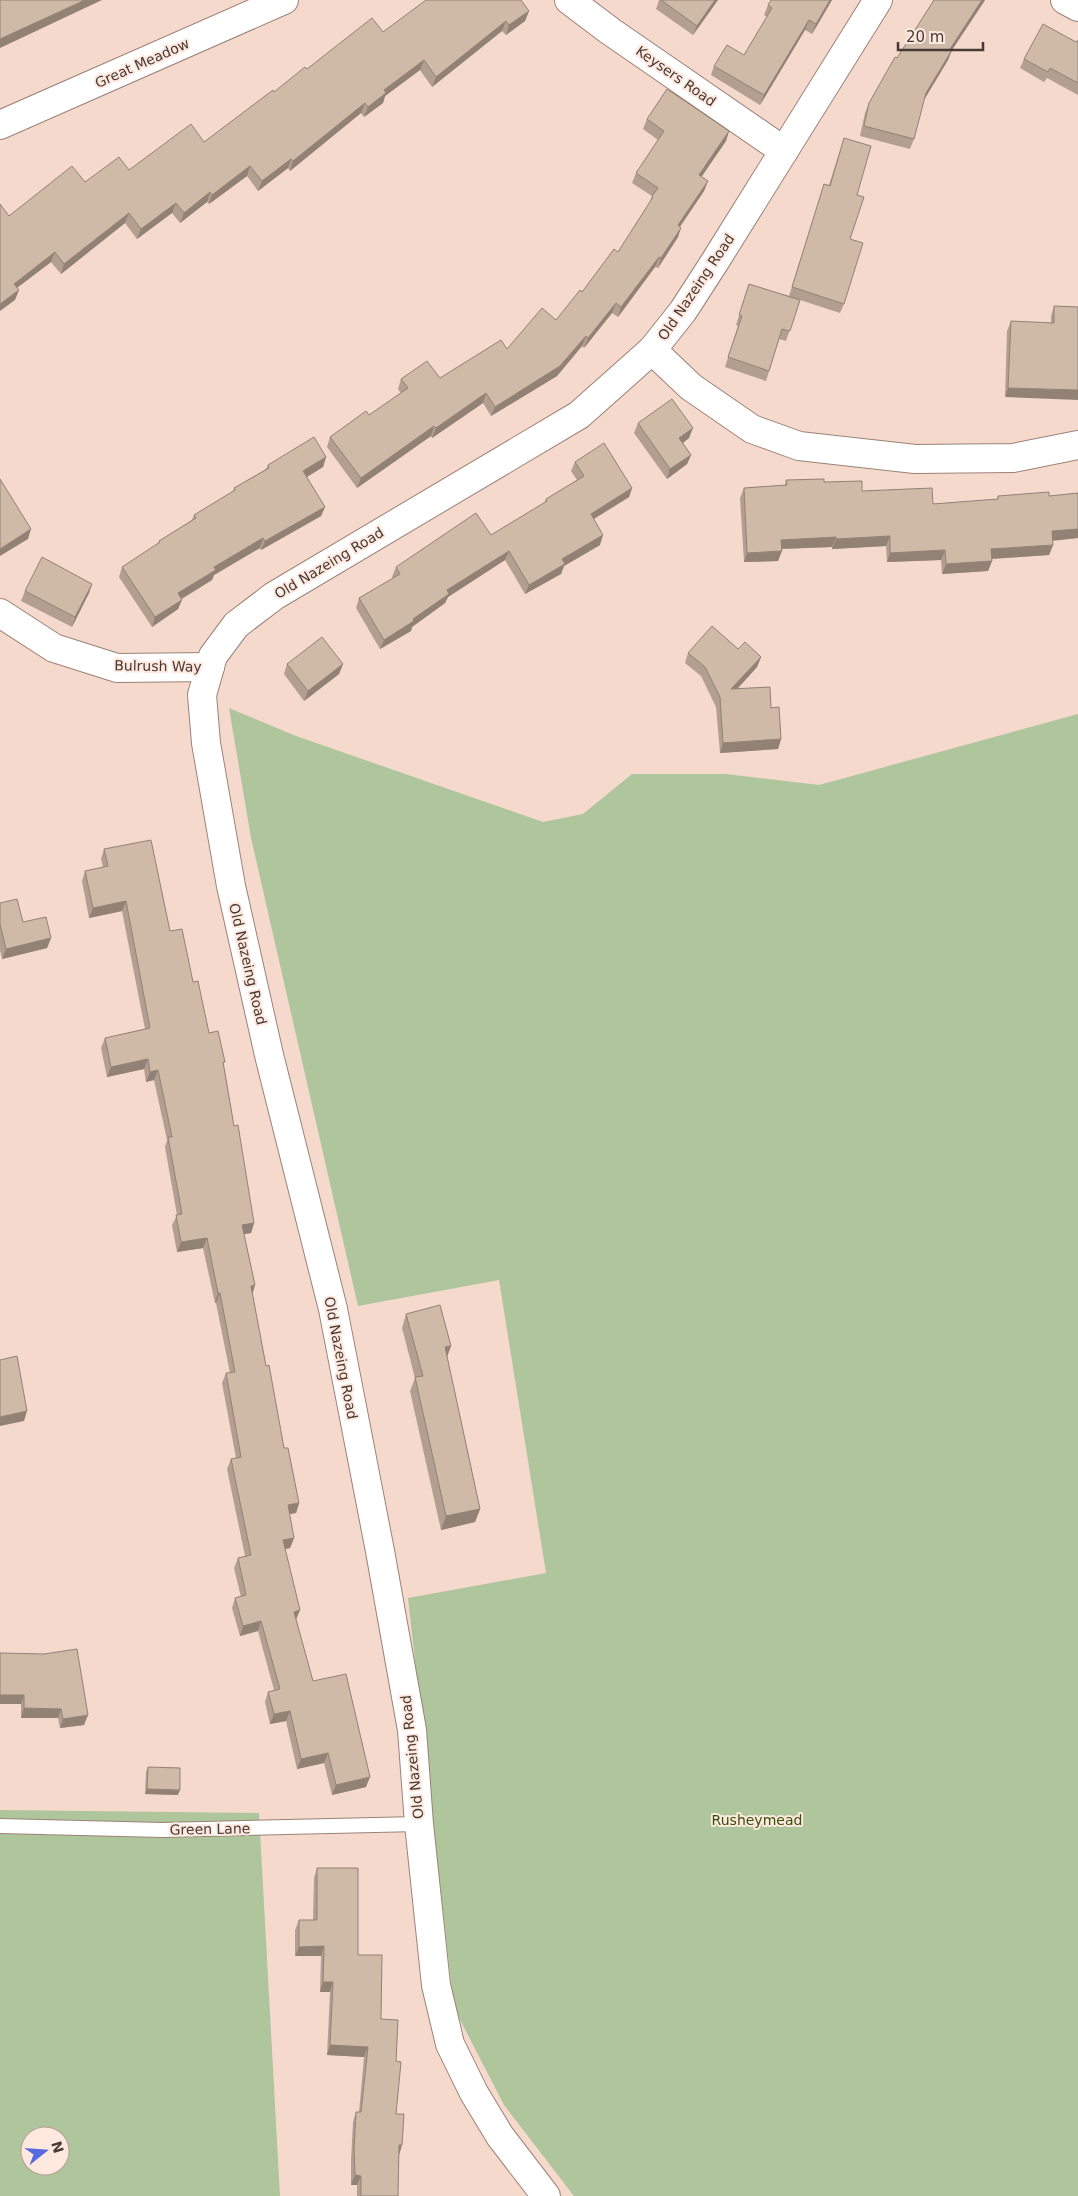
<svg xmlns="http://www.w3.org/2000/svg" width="1078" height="2196" font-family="'DejaVu Sans',sans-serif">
<rect width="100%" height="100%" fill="#f5d9cd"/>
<g fill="#afc59c" fill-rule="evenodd">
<path d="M229,708L296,736L543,822L583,814L632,774H726L819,785L1078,714V2196H574L504,2105L454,2008L408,1598L546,1573L499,1280L358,1306L251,838Z"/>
<path d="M0,1810L259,1813L280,2196H0ZM30,2136H60V2166H30Z"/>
</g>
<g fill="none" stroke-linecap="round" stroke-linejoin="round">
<defs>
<path id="service" d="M0,1826L162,1830L419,1824"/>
<g id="minor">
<path d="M569,0L610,31L784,151"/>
<path d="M1065,0L1078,7"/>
<path d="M0,125L284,0"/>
<path d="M652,350L691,387L752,429L799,446L915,459L1013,458L1078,445"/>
<path d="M0,613L54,648L117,668L210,667"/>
<path d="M546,2196L500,2136L474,2093L450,2044L436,1985L419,1824L412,1730L380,1551L333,1309L269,1055L231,886L206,743L202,695L213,656L236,625L274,596L579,415L652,350L683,311L714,263L878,0"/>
</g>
</defs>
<use href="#service" stroke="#9b8277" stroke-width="16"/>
<use href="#minor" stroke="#9b8277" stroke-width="30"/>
<use href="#service" stroke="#fff" stroke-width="14"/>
<use href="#minor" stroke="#fff" stroke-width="28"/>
</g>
<g fill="#b29f90">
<path d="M659,0H718L693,35L656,9Z"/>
<path d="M832,0L812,34L805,30L760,105L711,75L714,66L744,55L767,17L764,15L768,5Z"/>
<path d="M934,0H985L952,50L948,60L924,100L914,139L910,149L860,136L865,113L869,103Z"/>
<path d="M529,11L525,21L506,35L502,31L432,87L420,70L385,96L383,103L364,117L361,113L290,171L288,168L258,191L247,176L209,204L207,202L180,223L172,213L137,239L125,223L61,274L51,262L17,288L15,300L9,216L85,182L129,170L204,142L307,69L383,32Z"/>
<path d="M1078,40V95L1047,78L1044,82L1020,68L1024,59L1076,42Z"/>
<path d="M647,119L729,131L726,141L701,176L708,181L704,191L680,227L678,237L658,268L655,267L618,317L612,313L584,348L582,346L557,376L491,416L483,403L432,438L431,436L357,488L327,447L330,437L369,415L401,393L398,389L401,379L440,378L507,349L556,320L618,252L649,204L652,196L632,183L636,173L658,140L643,129Z"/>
<path d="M844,138L857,195L850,239L844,304L840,313L800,300L786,341L779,339L766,381L725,367L738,326L736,325L749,284L789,296L821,194L824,184L829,185Z"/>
<path d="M1054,306L1078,307L1005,397L1007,331L1011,321L1051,323V316Z"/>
<path d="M638,423L689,438L683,443L691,455L687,464L667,479L634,433Z"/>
<path d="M326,457L323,467L307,477L325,507L321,516L261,550L260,548L214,575L212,580L182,599L178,609L152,627L119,577L122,567L158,544L159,541L192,520L194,515L233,492L234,488L266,469L268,465Z"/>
<path d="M575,462L632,488L629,497L594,519L600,545L564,566L561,574L525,594L505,560L448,597L445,603L412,627L411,631L380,649L356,608L359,598L393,578L392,577L396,567L491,535L544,503L546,499L577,480L571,471Z"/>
<path d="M786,480L824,482L862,491L933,504L997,499L998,496H1049L1078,493V538L1052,541L1053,545L1049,555L992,559V561L988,571L942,574L941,560L887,562L886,546L832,549V547L782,549L778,561L744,562L740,498L744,488L785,485Z"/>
<path d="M92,584L89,593L72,627L21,601L25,591Z"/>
<path d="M738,649L761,657L757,667L737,689L771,708L781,739L778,749L720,753L716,707L701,676L685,663L688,653Z"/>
<path d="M287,664H343L339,674L304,701L284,674Z"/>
<path d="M104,849L170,931L193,982L209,1033L224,1066L234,1126L254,1223L251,1233L244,1234L255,1285L252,1293L266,1366L284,1448L299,1503L296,1513L289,1514L294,1538L290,1548L285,1549L296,1620L313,1681L366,1787L332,1795L324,1763L297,1769L286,1721L270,1724L265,1702L268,1692L274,1690L258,1631L240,1636L232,1608L235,1598L241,1597L234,1568L238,1558L245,1556L227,1469L231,1459L236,1458L222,1383L226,1373H230L216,1303H215L203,1248L177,1252L172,1225L177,1215L165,1147L167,1140L154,1080L146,1082L144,1069L107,1077L101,1048L105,1038L145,1029L122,911L89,918L82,881L85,871L103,867L101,859Z"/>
<path d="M0,903L23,922L51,938L47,948L2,959L0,950Z"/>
<path d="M406,1314L451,1346L447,1357L480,1509L475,1522L441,1530L410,1391L415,1378L402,1328Z"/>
<path d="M0,1653L84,1725L60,1728L58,1718H21V1704Z"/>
<path d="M148,1767L178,1795L145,1794L146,1772Z"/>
<path d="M317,1868L358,1955L396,2061V2114L402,2145L399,2155L398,2196H357V2185H351V2160L353,2122L356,2112H359L364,2057L327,2055L330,1992H320L321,1956H295V1930L299,1920H313L314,1878Z"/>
</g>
<g fill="#918275">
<path d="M85,0H102L0,48V39Z"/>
<path d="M715,0H718L693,35L697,26Z"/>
<path d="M830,0H832L812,34L816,24Z"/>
<path d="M982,0H985L946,59L950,49Z"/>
<path d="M529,11L525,21L506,35L509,25Z"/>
<path d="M809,20L805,30L760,105L764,95Z"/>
<path d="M506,21L502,31L432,87L436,77Z"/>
<path d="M952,50L948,60L922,103L926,93Z"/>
<path d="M424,60L420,70L385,96L383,103L364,117L368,107L384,90Z"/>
<path d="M365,103L361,113L290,171L293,161Z"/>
<path d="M729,131L726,141L696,185L699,175Z"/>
<path d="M291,159L288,168L258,191L262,181Z"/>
<path d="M250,166L247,176L209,204L212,195Z"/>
<path d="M708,181L704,191L674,235L678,225Z"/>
<path d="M210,192L207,202L180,223L184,213Z"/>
<path d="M176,203L172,213L137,239L141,229Z"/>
<path d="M129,213L125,223L61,274L64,264Z"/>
<path d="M681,228L678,237L658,268L661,258Z"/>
<path d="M55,252L51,262L10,293L14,284Z"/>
<path d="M659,257L655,267L618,317L621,307Z"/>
<path d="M19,290L15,300L0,311V304Z"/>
<path d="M616,303L612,313L584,348L588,338Z"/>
<path d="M586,336L582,346L557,376L491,416L495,407Z"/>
<path d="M1008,388L1078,390V400L1005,397Z"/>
<path d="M486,393L483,403L432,438L436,428Z"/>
<path d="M434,426L431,436L357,488L361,478Z"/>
<path d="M693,428L689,438L676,448L679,438Z"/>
<path d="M691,455L687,464L667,479L670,469Z"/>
<path d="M326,457L323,467L300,481L303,471Z"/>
<path d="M632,488L629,497L587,523L591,514Z"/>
<path d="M325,507L321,516L261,550L265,541Z"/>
<path d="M31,529L28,539L0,556V549Z"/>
<path d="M1078,529V538L1048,541L1052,531Z"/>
<path d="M603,535L600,545L564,566L561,574L525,594L529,585L562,559Z"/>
<path d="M890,536L886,546L832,549L836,539Z"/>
<path d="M836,537L832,547L777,549L781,540Z"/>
<path d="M263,538L260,548L214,575L212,580L174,603L178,593L214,567Z"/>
<path d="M1053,545L1049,555L987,559L991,549Z"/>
<path d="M945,550L941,560L887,562L890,553Z"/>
<path d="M509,551L505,560L448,597L445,603L412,627L411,631L380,649L384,640L413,619L447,590Z"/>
<path d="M782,551L778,561L744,562L747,553Z"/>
<path d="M992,561L988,571L942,574L946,564Z"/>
<path d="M92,584L89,593L72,627L75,617Z"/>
<path d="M182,600L178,609L152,627L155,617Z"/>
<path d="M761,657L757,667L728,699L731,689Z"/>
<path d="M343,664L339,674L304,701L308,691Z"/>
<path d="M781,739L778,749L720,753L723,743Z"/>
<path d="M126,901L122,911L89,918L93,908Z"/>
<path d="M51,938L47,948L2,959L6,949Z"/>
<path d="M148,1059L144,1069L107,1077L111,1067Z"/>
<path d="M158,1070L154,1080L146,1082L150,1072Z"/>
<path d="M254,1223L251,1233L239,1235L242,1225Z"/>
<path d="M207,1238L203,1248L177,1252L181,1242Z"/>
<path d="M255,1285L252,1296L251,1286Z"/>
<path d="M218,1293H220L216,1303H215Z"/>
<path d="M451,1346L446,1359L445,1347Z"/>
<path d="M27,1411L24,1421L0,1426V1417Z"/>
<path d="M299,1503L296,1513L284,1515L288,1505Z"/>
<path d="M480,1509L475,1522L441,1530L446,1516Z"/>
<path d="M294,1538L290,1548L279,1550L283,1540Z"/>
<path d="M300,1610L296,1620L294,1612Z"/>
<path d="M261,1621L258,1631L240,1636L243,1626Z"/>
<path d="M0,1695H24L21,1704H0Z"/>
<path d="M24,1708L61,1709L58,1718H21Z"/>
<path d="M290,1711L286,1721L270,1724L274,1714Z"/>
<path d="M88,1715L84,1725L60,1728L63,1719Z"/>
<path d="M328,1753L324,1763L297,1769L301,1759Z"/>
<path d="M370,1777L366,1787L332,1795L336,1785Z"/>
<path d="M147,1789L180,1790L178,1795L145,1794Z"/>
<path d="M324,1946L321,1956H295L299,1947Z"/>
<path d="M323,1982H333L330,1992H320Z"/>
<path d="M330,2045L368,2047L364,2057L327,2055Z"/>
<path d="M399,2145H402L399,2155Z"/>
<path d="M355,2175L361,2176L357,2185H351Z"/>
</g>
<g fill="#cfb9a7" stroke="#918275">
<path d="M0,0H85L0,39Z"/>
<path d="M426,0H521L529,11L509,25L506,21L436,77L424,60L384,90L386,93L368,107L365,103L293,161L291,159L262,181L250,166L212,195L210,192L184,213L176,203L141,229L129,213L64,264L55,252L14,284L19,290L0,304V204L9,216L72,166L85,182L119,157L129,170L191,124L204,142L273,90L274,92L305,67L307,69L372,18L383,32Z"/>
<path d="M661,0H715L697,26Z"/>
<path d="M771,0H830L816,24L809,20L764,95L714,66L727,45L744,55L772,8L768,5Z"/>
<path d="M934,0H982L950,49L952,50L926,93L914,139L864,126L869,103L895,57L897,58Z"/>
<path d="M1043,24L1076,42L1078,40V83L1050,68L1048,72L1024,59Z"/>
<path d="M667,89L729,131L699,175L708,181L678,225L681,228L661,258L659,257L621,307L616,303L588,338L586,336L560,366L495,407L486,393L436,428L434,426L361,478L330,437L366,411L369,415L408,388L401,379L427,361L440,378L501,340L507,349L542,308L556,320L580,290L582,292L614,249L618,252L653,197L652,196L658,188L636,173L664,131L647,119Z"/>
<path d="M844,138L871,146L857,195L864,197L850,239L863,243L844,304L792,287L824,184L830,186Z"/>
<path d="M749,284L800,300L790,331L782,329L769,371L728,357L742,316L739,315Z"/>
<path d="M1054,306L1078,307V390L1008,388L1011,321L1054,323Z"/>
<path d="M672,399L693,428L679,438L691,455L670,469L638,423Z"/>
<path d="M314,437L326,457L303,471L325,507L265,541L263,538L214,567L216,570L178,593L182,600L155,617L122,567L160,542L159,541L196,518L194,515L235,490L234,488L269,468L268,465Z"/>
<path d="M604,443L632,488L591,514L603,535L562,559L565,564L529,585L509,551L447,590L449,594L413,619L414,621L384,640L359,598L400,574L396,567L476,513L491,535L547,501L546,499L584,476L575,462Z"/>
<path d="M0,479L31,529L0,549Z"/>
<path d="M824,479V482L862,481V491L932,488L933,504L998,499V496L1049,492V496L1078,493V529L1052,531L1053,545L991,549L992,561L946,564L945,550L890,553V536L836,539V537L781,540L782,551L747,553L744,488L787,485L786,480Z"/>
<path d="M42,557L92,584L75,617L25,591Z"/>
<path d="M712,626L738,649L745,642L761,657L731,689L770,687L771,708L779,707L781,739L723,743L720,697L705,667L688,653Z"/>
<path d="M322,637L343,664L308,691L287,664Z"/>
<path d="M151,840L170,931L182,929L193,982L198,981L209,1033L218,1031L225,1062H223L234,1126L238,1125L254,1223L242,1225L255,1285L251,1286L266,1366L269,1365L284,1448H288L299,1503L288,1505L294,1538L283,1540L300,1610L294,1612L313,1681L346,1674L370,1777L336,1785L328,1753L301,1759L290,1711L274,1714L268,1692L280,1689L261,1621L243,1626L235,1598L246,1595L238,1558L251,1555L231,1459L241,1457L226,1373L235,1372L220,1293H218L207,1238L181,1242L176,1215L182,1214L168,1137H172L158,1070L150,1072L148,1059L111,1067L105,1038L150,1028L126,901L93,908L85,871L108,866L104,849Z"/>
<path d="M17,899L23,922L46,917L51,938L6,949L0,924V903Z"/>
<path d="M440,1305L451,1346L445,1347L480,1509L446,1516L415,1377L423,1376L406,1314Z"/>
<path d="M17,1356L27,1411L0,1417V1360Z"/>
<path d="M77,1649L88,1715L63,1719L61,1709L24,1708V1695H0V1653L44,1654Z"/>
<path d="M148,1767L180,1768V1790L147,1789Z"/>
<path d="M317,1868H358V1955H382L381,2019L398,2020L396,2061L401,2062L396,2114H404L402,2145H399L398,2196H361V2176L355,2175L354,2150L356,2112H361L368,2047L330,2045L333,1982H323L324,1946L299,1947V1920H317Z"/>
</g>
<g text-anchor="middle" stroke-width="4" stroke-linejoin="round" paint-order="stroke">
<g font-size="14" fill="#453a35" stroke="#ffe8de">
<text transform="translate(142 63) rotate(-24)" y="5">Great Meadow</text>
<text transform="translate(676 76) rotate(35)" y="5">Keysers Road</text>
<text transform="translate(696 287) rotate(-56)" y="5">Old Nazeing Road</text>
<text transform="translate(329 563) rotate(-31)" y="5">Old Nazeing Road</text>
<text transform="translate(158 666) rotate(1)" y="5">Bulrush Way</text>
<text transform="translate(248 964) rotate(77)" y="5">Old Nazeing Road</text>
<text transform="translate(341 1358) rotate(79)" y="5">Old Nazeing Road</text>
<text transform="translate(412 1757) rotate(-96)" y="5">Old Nazeing Road</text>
<text transform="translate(210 1829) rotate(-1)" y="5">Green Lane</text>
</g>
<g font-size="14" fill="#335109" stroke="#ffe8de">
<text x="757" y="1825">Rusheymead</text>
</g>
</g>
<g transform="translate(45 2151) rotate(73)"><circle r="24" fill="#ffe8de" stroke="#b5a29a"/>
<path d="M0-4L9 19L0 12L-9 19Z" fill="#556ae0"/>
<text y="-8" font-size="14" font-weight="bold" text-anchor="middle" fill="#453a35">N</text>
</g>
<path d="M898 42v8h85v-8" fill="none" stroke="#453a35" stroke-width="2.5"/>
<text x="906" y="42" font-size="15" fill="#453a35" stroke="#ffe8de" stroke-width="4" paint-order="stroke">20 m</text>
</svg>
